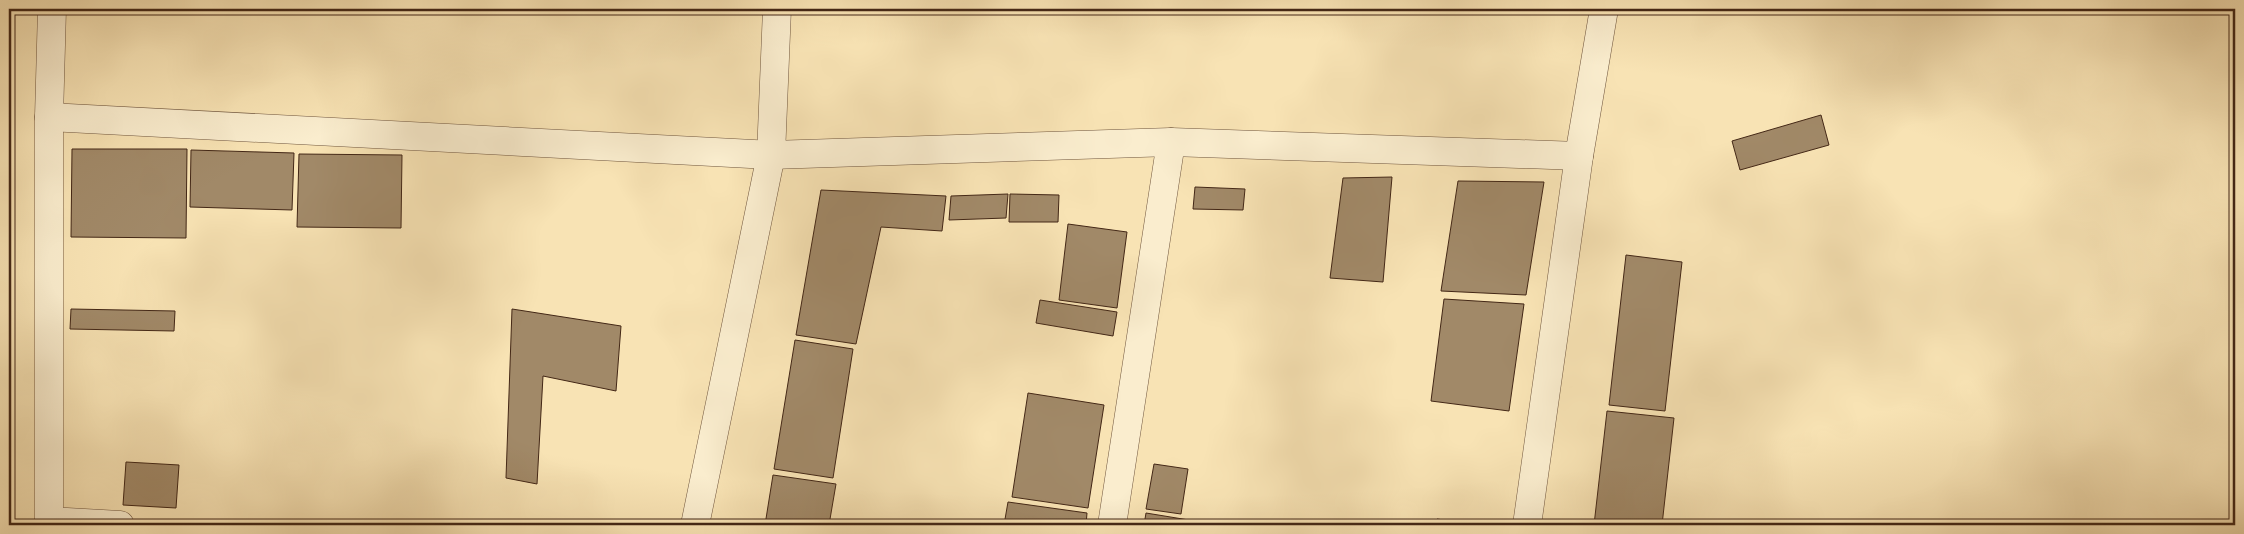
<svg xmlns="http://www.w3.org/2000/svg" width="2244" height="534" font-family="'IM FELL Great Primer',serif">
<rect width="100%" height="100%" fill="#f8e3b4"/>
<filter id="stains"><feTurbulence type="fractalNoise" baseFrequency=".004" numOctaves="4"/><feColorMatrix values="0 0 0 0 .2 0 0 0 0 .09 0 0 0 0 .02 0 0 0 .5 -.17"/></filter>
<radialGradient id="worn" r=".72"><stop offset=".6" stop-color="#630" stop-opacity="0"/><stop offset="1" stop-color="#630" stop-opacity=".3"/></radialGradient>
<g fill="#a18968" stroke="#432716">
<path d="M1821,115L1829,145L1740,170L1732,141Z"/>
<path d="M72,149H187L186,238L71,237Z"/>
<path d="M191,150L294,153L292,210L190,207Z"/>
<path d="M299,154L402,155L401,228L297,227Z"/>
<path d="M1392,177L1383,282L1330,278L1343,178Z"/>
<path d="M1458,181L1544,182L1526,295L1441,291Z"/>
<path d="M1195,187L1245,189L1243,210L1193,209Z"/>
<path d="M821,190L946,196L942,231L881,227L856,344L796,335Z"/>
<path d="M1008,194L1006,218L949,220L951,196Z"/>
<path d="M1010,194L1059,195L1058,222H1009Z"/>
<path d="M1068,224L1127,232L1117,308L1059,300Z"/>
<path d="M1626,255L1682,262L1665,411L1609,405Z"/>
<path d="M1444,299L1524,304L1509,411L1431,401Z"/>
<path d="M1040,300L1117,312L1113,336L1036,323Z"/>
<path d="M71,309L175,311L174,331L70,329Z"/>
<path d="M512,309L621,326L616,391L543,376L537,484L506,478Z"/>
<path d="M795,340L853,349L833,478L774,469Z"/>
<path d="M1028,393L1104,405L1088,508L1012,497Z"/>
<path d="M1607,411L1674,418L1662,525H1594Z"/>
<path d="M126,462L179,465L176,508L123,505Z"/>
<path d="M1154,464L1188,469L1181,514L1146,509Z"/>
<path d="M773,475L836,484L829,525H765Z"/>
<path d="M1008,502L1087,513L1086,525H1004Z"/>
<path d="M1146,513L1201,522L1200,525H1144Z"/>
<path d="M1437,519L1479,525H1436Z"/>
</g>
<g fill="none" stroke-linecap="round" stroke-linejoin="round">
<defs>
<g id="minor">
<path d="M49,117L771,155L1171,142L1579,156"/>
<path d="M49,521L120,525"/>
<path d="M49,525V117L52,9"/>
<path d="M695,525L771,155L777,9"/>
<path d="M1112,525L1171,142"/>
<path d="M1527,525L1579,156L1604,9"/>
</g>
</defs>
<use href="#minor" stroke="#70563e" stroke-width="29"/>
<use href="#minor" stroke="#faedce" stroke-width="28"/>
</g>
<rect width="2244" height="534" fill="none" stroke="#f8e3b4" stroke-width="30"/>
<rect x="10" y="10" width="2224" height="514" fill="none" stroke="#432716" stroke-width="2.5"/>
<rect x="15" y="15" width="2214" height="504" fill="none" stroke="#432716"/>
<rect width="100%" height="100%" filter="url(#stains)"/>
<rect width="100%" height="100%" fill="url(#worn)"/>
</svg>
